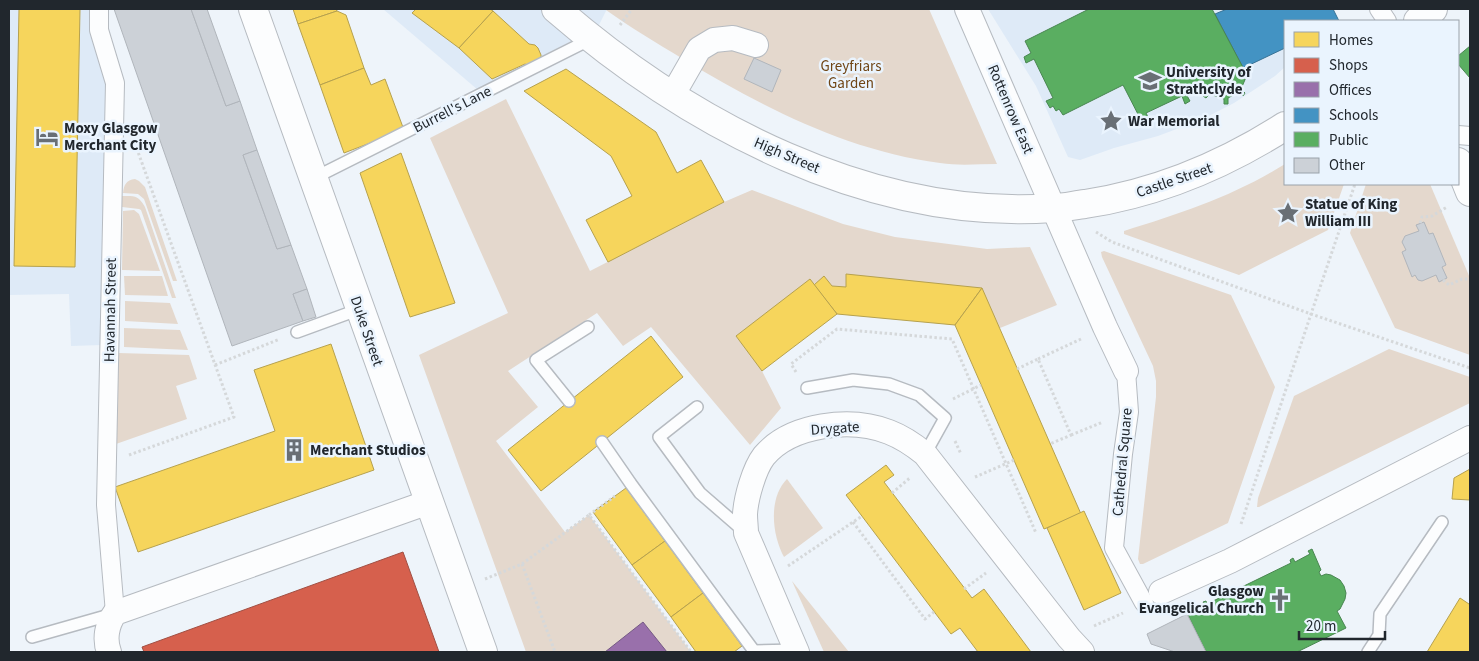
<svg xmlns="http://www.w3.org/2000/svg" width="1479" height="661" font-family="'Source Sans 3',sans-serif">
<rect width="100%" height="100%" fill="#eef4fa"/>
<g fill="#deeaf7">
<path d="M9,9H92V38L107,81L102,345L71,346L69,294L9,295Z"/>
<path d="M383,9H607L598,27L478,90Z"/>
<path d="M988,9H1333L1339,21H1285V67L1275,76L1234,103L1203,119L1158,136L1114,148L1080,160L1068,157L1036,86Z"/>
</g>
<g fill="#e4d8cd">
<path d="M607,9H929L997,164C978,164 959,166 940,163C847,151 762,107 683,59C657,43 631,28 606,10Z"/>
<path d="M506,99L590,271L724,202L752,190L843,224L895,237L987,249L1030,247L1057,305L1000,328L846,274V287L832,286L824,277L814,285L762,371L781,408L750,445L651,327L623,346L597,313L508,371L538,407L496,441L565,532L589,515L691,652H526L419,355L508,313L430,138Z"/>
<path d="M1285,164V184H1344L1328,230L1239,275L1124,234V231C1182,213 1234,196 1285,164Z"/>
<path d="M135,179L139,181L145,187L177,281H173L144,199L138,194L123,193C124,185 126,180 135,179Z"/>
<path d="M1366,184H1430L1470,278V355L1395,328L1350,233Z"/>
<path d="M122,196C135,196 138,195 145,207L176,298H172L141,210L139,209L122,207Z"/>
<path d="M134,210L139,214L160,271L122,270L123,211Z"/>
<path d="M1104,251L1231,295L1275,387L1228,523L1143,564H1140L1138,559L1156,397V381L1153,366L1102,257L1101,252Z"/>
<path d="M124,276H162L168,296L125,295Z"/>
<path d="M125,301L170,303L178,324L125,321Z"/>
<path d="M124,328L180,330L188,350L124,347Z"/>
<path d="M1389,349L1470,377V403L1259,507H1257L1258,498L1294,396Z"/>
<path d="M118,353L189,355L197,379L176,386L187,419L116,444Z"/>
<path d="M787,479L823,528L784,557C772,535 768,498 787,479Z"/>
<path d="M792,581L849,652H824Z"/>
</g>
<g fill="#f6d55c" stroke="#b6a14e">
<path d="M19,9H80L75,267L14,266Z"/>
<path d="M293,9H336L337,11L298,24Z"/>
<path d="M416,9H490L493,11L459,48L412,13Z"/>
<path d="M337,11L346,15L364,68L320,85L298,24Z"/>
<path d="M493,11L529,44L535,45L538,48L541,55V60L527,65L525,64L492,79L459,48Z"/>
<path d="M364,68L371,85L385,79L404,130L344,153L320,85Z"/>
<path d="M566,69L656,132L677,173L701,160L724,202L608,262L586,220L632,196L611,156L524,91Z"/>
<path d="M401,153L455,303L410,317L360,173Z"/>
<path d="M846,274L982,288L955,325L837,314L814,285L824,276L832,286L846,287Z"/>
<path d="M810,279L837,314L762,371L736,336Z"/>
<path d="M982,288L1081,514L1044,529L955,325Z"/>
<path d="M651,336L683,377L541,491L508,450Z"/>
<path d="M331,344L374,470L138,552L115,487L275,431L254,370Z"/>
<path d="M886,465L894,475L884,482L972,598L984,589L1031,652H978L960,628L951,634L846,495Z"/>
<path d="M1470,469V500L1452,499L1454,478Z"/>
<path d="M626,488L665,541L632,565L593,512Z"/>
<path d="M1084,511L1121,593L1084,610L1047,528Z"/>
<path d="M665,541L703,593L671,617L632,565Z"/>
<path d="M703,593L742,646L734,652H696L671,617Z"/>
<path d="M1460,598L1469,604L1470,603V652H1427Z"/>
</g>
<path fill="#d6604d" stroke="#a04f43" d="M403,552L439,652H144L142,647Z"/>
<path fill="#9970ab" stroke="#755a85" d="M643,622L667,652H605Z"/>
<path fill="#4393c3" stroke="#397396" d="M1227,9H1333L1339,21H1285V48L1243,68L1215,14Z"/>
<g fill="#5aae61" stroke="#498651">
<path d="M1089,9H1212L1247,75L1241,89L1245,93L1243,96L1239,92L1228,98V104H1224V99L1210,94L1206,98L1203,96L1206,92L1203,85L1186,94L1190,101L1185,104L1182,96L1146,113L1149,119L1142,122L1123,85L1063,115L1059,109L1056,111L1053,106L1050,108L1046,101L1053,98L1034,59L1026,63L1024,57L1031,53L1025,41Z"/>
<path d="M1470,46V78L1458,64V56Z"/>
<path d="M1312,549L1321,570L1319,572L1321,576L1326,574L1331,575L1340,580L1344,586L1346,593L1345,599L1340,609L1337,611L1346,628L1297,652H1206L1186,611L1188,609L1190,612L1205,605L1203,602L1206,601L1207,604L1291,563L1290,560L1293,558L1295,562L1310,554L1308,551Z"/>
</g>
<g fill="#ccd1d7" stroke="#b0b5bb">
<path d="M114,9H191L226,106L240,101L257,150L243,155L277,249L291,245L307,289L293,294L303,321L232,346Z"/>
<path d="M191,9H207L240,101L226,106Z"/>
<path d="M754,58L781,70L772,92L744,79Z"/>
<path d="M257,150L291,245L277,249L243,155Z"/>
<path d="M1424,222L1429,234L1433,233L1446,265L1442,267L1447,278L1439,282L1436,275L1422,281L1418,280L1415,275L1412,277L1402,252L1406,250L1402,242L1405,236L1419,231L1416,225Z"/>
<path d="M307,289L316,317L303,321L293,294Z"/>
<path d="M1187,614L1206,652H1175L1151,644L1147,634Z"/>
</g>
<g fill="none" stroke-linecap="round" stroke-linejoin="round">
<defs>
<g id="service">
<path d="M314,178L591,39"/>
<path d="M297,332L360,309"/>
<path d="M807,388L853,380L889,384L919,395L945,418L925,454"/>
<path d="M569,401L536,360L588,327"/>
<path d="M697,407L659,437L700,493L745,532"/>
<path d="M602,442L631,484L754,651L796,650"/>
<path d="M32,637L113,614"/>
<path d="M1368,652L1379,635L1380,614L1442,522"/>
</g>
<g id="pedestrian">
<path d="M99,9V30L115,83L106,505L115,613"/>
<path d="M1379,9L1387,21"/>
<path d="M1458,135L1470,136"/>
<path d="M1126,371L1129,412L1123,454L1114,548L1144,603"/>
</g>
<g id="minor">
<path d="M967,9L1105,327L1126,371"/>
<path d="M672,96L699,49L714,40L733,38L756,45"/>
<path d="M1161,592L1230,561L1470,438"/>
<path d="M109,652C104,639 107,624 115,613L429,502"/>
<path d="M797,652L746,533C746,527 745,521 745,514C746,498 754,469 764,456C791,424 851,417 889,432C902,437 914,445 925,454L1069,638L1082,652"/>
</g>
<g id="tertiary">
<path d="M253,9L483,652"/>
<path d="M1458,162L1470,192"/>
</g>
<g id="primary">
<path d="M556,9C690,125 871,221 1053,208C1064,208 1075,205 1085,204C1157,193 1224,165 1285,126"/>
<path d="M1418,21L1433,9"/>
</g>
</defs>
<use href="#service" stroke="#b6bbc1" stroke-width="14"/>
<use href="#pedestrian" stroke="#b6bbc1" stroke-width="20"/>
<use href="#minor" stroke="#b6bbc1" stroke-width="26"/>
<use href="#tertiary" stroke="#b6bbc1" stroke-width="30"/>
<use href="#primary" stroke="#b6bbc1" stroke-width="30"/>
<g stroke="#d5d8da" stroke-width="3" stroke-dasharray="2.5 2.5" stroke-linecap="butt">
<path d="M620,25L632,9"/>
<path d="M1420,223L1422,217L1432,216L1447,207"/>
<path d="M1096,232L1112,242L1311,314L1470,368"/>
<path d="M1443,280L1449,285L1462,279H1470"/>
<path d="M1038,359L1081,339"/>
<path d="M215,365L280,339"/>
<path d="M1017,369L1038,359L1071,435L1050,444"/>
<path d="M796,372L791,364L837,329L952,339L1036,533"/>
<path d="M953,399L981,385"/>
<path d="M1071,435L1103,422"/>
<path d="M955,441L961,454"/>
<path d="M129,455L234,417L138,152"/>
<path d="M975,477L1014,460"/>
<path d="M892,493L911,477"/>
<path d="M589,515L615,496"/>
<path d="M853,522L925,619L934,612"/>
<path d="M1241,524L1311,314L1355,184"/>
<path d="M522,564L555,652"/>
<path d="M788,566L862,516"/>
<path d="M485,579L522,564L589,515L691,652"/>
<path d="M964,589L986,573"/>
<path d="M1094,626L1123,613"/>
</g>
<use href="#service" stroke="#fcfdfe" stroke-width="11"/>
<use href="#pedestrian" stroke="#fcfdfe" stroke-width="18"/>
<use href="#minor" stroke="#fcfdfe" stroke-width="24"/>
<use href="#tertiary" stroke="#fcfdfe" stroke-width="28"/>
<use href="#primary" stroke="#fcfdfe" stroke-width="28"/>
</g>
<defs>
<symbol id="university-bare" viewBox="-9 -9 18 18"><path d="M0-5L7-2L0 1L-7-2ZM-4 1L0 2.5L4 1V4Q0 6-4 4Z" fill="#696f75" stroke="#eaf4fe" stroke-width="2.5" paint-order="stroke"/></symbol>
<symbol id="sight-bare" viewBox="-9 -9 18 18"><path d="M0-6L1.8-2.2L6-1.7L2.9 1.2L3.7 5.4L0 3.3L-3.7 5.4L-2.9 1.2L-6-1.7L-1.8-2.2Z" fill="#696f75" stroke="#eaf4fe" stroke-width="2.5" paint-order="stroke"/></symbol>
<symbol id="hotel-bare" viewBox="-9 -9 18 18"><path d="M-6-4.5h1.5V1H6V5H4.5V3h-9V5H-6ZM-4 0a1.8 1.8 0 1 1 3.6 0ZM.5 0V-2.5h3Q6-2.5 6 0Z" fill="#696f75" stroke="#eaf4fe" stroke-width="2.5" paint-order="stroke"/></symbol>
<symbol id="building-bare" viewBox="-9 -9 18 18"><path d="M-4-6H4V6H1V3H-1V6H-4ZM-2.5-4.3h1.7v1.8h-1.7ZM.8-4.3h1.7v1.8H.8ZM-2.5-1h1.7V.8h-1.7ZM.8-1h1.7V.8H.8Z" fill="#696f75" stroke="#eaf4fe" stroke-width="2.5" paint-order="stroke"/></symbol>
<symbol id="church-bare" viewBox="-9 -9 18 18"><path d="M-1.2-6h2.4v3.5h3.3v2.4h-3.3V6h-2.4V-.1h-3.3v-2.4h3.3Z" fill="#696f75" stroke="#eaf4fe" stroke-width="2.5" paint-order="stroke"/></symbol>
</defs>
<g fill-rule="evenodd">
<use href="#university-bare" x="1134" y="65" width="32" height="32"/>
<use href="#sight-bare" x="1095" y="105" width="32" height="32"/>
<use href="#hotel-bare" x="31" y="121" width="32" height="32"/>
<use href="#sight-bare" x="1272" y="197" width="32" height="32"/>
<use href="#building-bare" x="278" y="434" width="32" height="32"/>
<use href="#church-bare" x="1264" y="584" width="32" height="32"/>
</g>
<g text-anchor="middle" stroke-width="5" stroke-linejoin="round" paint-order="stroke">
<g font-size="15" fill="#6f4515" stroke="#eaf4fe">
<text x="851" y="71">Greyfriars<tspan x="851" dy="17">Garden</tspan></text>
</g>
<g font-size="15" font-weight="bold" fill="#21272d" stroke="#eaf4fe" text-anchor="start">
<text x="1166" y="77">University of<tspan x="1166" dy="17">Strathclyde</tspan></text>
<text x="1128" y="126">War Memorial</text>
<text x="64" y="133">Moxy Glasgow<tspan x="64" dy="17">Merchant City</tspan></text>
<text x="1305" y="209">Statue of King<tspan x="1305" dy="17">William III</tspan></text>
<text x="310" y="455">Merchant Studios</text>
<text x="1264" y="596" text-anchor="end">Glasgow<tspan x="1264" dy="17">Evangelical Church</tspan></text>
</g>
<g font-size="15" fill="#21272d" stroke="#eaf4fe">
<text transform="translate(452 109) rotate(-27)" y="5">Burrell's Lane</text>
<text transform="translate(1011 109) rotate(67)" y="5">Rottenrow East</text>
<text transform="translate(787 155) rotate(23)" y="5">High Street</text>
<text transform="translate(1174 180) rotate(-19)" y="5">Castle Street</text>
<text transform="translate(110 310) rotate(-89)" y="5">Havannah Street</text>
<text transform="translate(367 331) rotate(71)" y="5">Duke Street</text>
<text transform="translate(835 428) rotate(-4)" y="5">Drygate</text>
<text transform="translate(1122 462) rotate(-85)" y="5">Cathedral Square</text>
</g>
</g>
<rect width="1479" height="661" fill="none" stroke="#21272d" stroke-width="20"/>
<rect x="1284" y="20" width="175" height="165" fill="#eaf4fe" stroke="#9aa2aa"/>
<rect x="1294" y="32" width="25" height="15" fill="#f6d55c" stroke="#9aa2aa"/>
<text x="1329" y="45" font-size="15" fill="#21272d">Homes</text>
<rect x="1294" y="58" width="25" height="15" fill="#d6604d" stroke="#9aa2aa"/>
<text x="1329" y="70" font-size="15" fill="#21272d">Shops</text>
<rect x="1294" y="82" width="25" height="15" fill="#9970ab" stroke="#9aa2aa"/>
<text x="1329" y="95" font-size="15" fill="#21272d">Offices</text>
<rect x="1294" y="108" width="25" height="15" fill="#4393c3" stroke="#9aa2aa"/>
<text x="1329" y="120" font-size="15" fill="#21272d">Schools</text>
<rect x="1294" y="132" width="25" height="15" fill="#5aae61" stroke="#9aa2aa"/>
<text x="1329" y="145" font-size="15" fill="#21272d">Public</text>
<rect x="1294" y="158" width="25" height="15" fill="#ccd1d7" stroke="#9aa2aa"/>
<text x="1329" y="170" font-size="15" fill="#21272d">Other</text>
<path d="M1299 631v8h86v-8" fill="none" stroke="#21272d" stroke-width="2.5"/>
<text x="1306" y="631" font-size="15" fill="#21272d" stroke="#eaf4fe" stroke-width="4" paint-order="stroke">20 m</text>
</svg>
